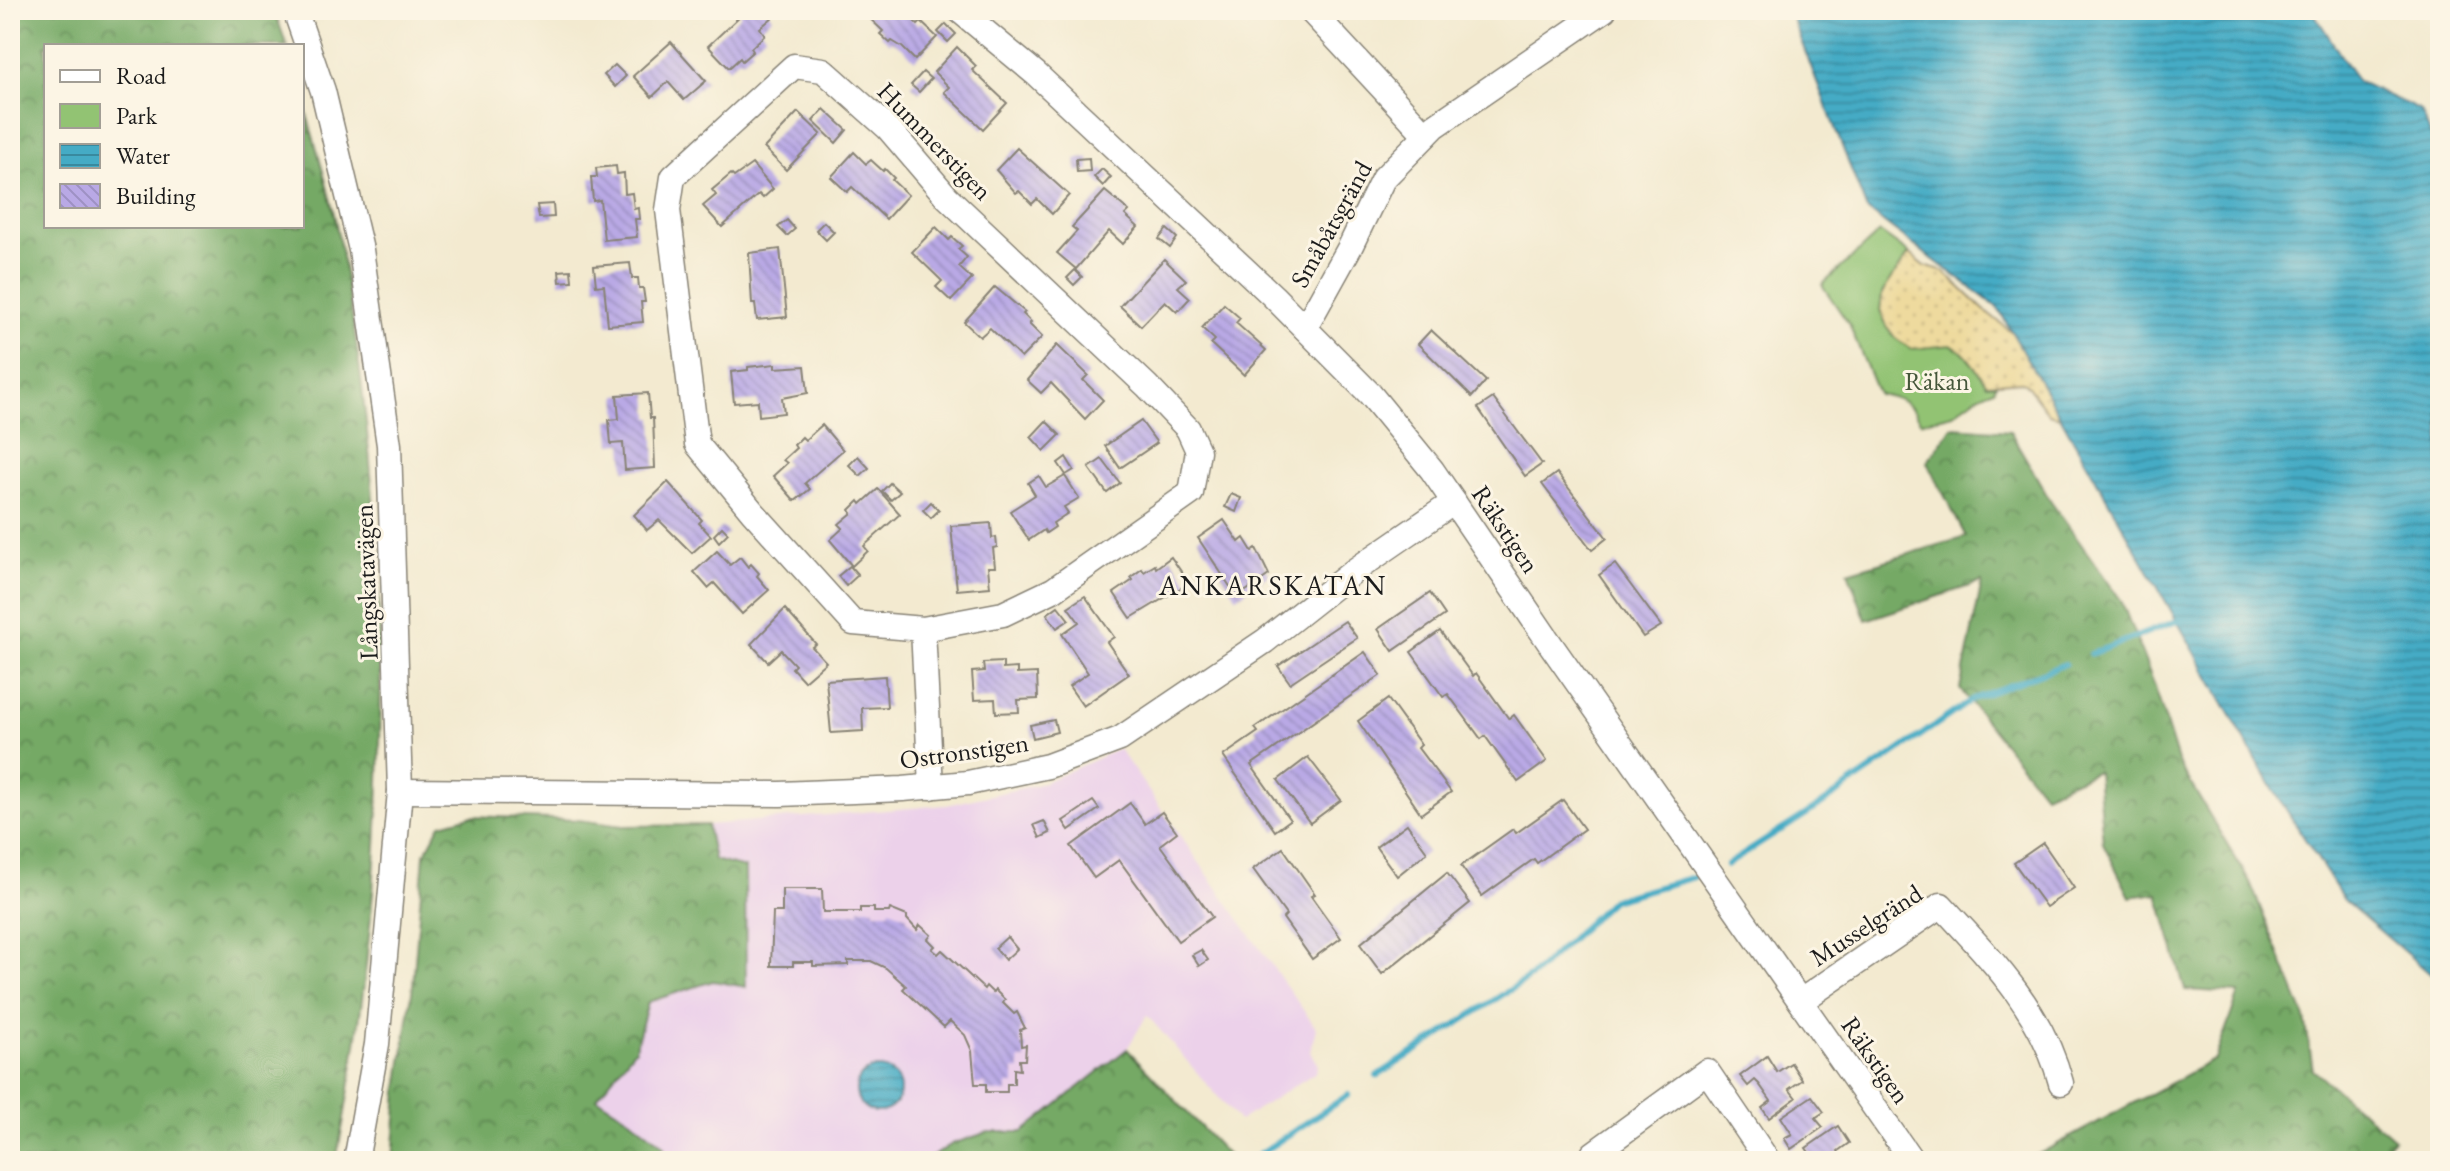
<svg xmlns="http://www.w3.org/2000/svg" width="2450" height="1171" font-family="'EB Garamond',serif">
<defs>
<pattern id="forest-crowns" width="20" height="18" patternUnits="userSpaceOnUse" patternTransform="scale(2)"><rect width="20" height="18" fill="#75a965"/><path d="M2 6a3 3 0 1 1 6 0M12 15a3 3 0 1 1 6 0" fill="none" stroke="#5f8952"/></pattern>
<pattern id="sand-dots" width="8" height="8" patternUnits="userSpaceOnUse" patternTransform="scale(2)"><rect width="8" height="8" fill="#eeda9e"/><path d="M2 2h.1M6 6h.1" fill="none" stroke="#ccba88" stroke-width="1.8" stroke-linecap="round"/></pattern>
<pattern id="water-rules" width="6" height="5" patternUnits="userSpaceOnUse" patternTransform="scale(2)"><rect width="6" height="5" fill="#45abc5"/><path d="M0 2.5h6" fill="none" stroke="#398a9f"/></pattern>
<pattern id="building-back-hatch" width="6" height="6" patternUnits="userSpaceOnUse" patternTransform="scale(2)"><rect width="6" height="6" fill="#b9a9e5"/><path d="M-1 5l2 2M0 0l6 6M5-1l2 2" fill="none" stroke="#9e91c4"/></pattern>
</defs>
<rect width="100%" height="100%" fill="#fcf5e5"/>
<filter id="ink" filterUnits="userSpaceOnUse"><feTurbulence type="fractalNoise" baseFrequency=".0125" numOctaves="2"/><feDisplacementMap in="SourceGraphic" scale="16" xChannelSelector="R" yChannelSelector="G"/><feConvolveMatrix kernelMatrix="1 2 1 2 8 2 1 2 1" color-interpolation-filters="sRGB"/></filter>
<filter id="wash" filterUnits="userSpaceOnUse"><feTurbulence type="fractalNoise" baseFrequency=".006" numOctaves="4" result="noise"/><feDisplacementMap in="SourceGraphic" scale="32" xChannelSelector="R" yChannelSelector="G"/><feGaussianBlur stdDeviation="1.8" result="paint"/><feColorMatrix in="noise" values="0 0 0 0 0 0 0 0 0 0 0 0 0 0 0 0 0 1.4 0 .05"/><feComposite in="paint" operator="in"/></filter>
<g filter="url(#wash)">
<rect width="100%" height="100%" fill="#f3ead0"/>
<path fill="#ecd1ea" d="M1119,749L1316,1028L1310,1052L1318,1065L1316,1072L1239,1121L1147,1015L1127,1049L1023,1132H988L952,1144L926,1161H662L664,1146L630,1119L597,1099L635,1049L648,1002L713,981L745,986L744,946L714,860L707,825L947,805L1040,784Z"/>
<g fill="url(#forest-crowns)" stroke="#486240" stroke-width="2">
<path d="M10,10H274L287,46H46V226H302V97C313,137 326,178 335,219C395,520 396,860 336,1161H10Z"/>
<path d="M1952,427L2010,431L2051,502L2121,600L2154,684L2179,764L2250,882L2305,1018L2313,1070L2394,1138L2371,1161H2026L2215,1059L2239,993L2185,990L2158,893L2130,897L2103,843L2097,771L2044,794L1960,689L1982,582L1866,620L1848,572L1966,537L1927,462Z"/>
<path d="M470,816L578,820L623,826L707,825L714,860L745,868L746,987L713,981L648,1002L635,1049L597,1098L630,1119L664,1146L662,1161H393L398,1089L413,985L424,855L441,824Z"/>
<path d="M1127,1049L1233,1161H926L952,1144L988,1132H1023Z"/>
</g>
<path fill="url(#sand-dots)" stroke="#857b5d" stroke-width="2" d="M1909,253L1925,266L1944,272L1983,309L2048,361L2068,419L2049,414L2025,383L2020,381L1987,384L1965,354L1911,349L1895,338L1887,327L1880,310L1882,293Z"/>
<path fill="#92c373" stroke="#577048" stroke-width="2" d="M1880,232L1909,253L1882,293L1880,310L1887,327L1895,338L1911,349L1951,345L1965,354L1987,384H1996L1994,389L1976,397L1953,414L1921,422C1912,403 1898,397 1878,394L1850,326L1822,285Z"/>
<g fill="url(#water-rules)" stroke="#306470" stroke-width="2">
<path d="M1789,10H2312L2357,81L2421,111L2440,159V982L2344,900L2273,789L1998,308L1867,210Z"/>
<circle cx="878" cy="1090" r="22"/>
</g>
<g fill="none" stroke-linecap="round" stroke-linejoin="round">
<g stroke="#45abc5" stroke-width="6">
<path d="M2091,654L2177,621"/>
<path d="M1727,865L1822,804L1973,699L2065,664"/>
<path d="M1377,1076L1533,975L1612,900L1694,877"/>
<path d="M1249,1161L1348,1095"/>
</g>
</g>
<g id="blocks">
<g fill="url(#building-back-hatch)">
<path d="M737,10H766L773,17L760,28L765,35L751,48L753,51L742,61L740,58L729,68L708,46L741,15Z"/>
<path d="M870,10H903L918,25L921,22L937,37L915,60L902,47L892,41L890,43L880,34L883,31L866,15Z"/>
<path d="M946,24L956,34L948,42L938,32Z"/>
<path d="M671,42L706,81L684,100L668,82L652,97L633,76Z"/>
<path d="M957,47L976,66L972,70L1007,103L983,129L944,92L949,87L934,72Z"/>
<path d="M615,65L626,76L615,87L604,75Z"/>
<path d="M923,72L931,79L919,92L911,85Z"/>
<path d="M824,109L847,130L836,143L813,121Z"/>
<path d="M798,112L821,134L786,170L764,148Z"/>
<path d="M1017,148L1069,195L1052,214L1037,199L1032,204L1019,191L1016,193L996,170Z"/>
<path d="M854,152L866,164L871,160L883,171L885,169L894,178L892,180L908,195L886,219L852,187L847,192L831,177Z"/>
<path d="M1089,158L1090,171L1077,172L1076,159Z"/>
<path d="M752,164L773,189L763,198L759,194L722,227L703,206L716,195L712,190L731,174L734,177Z"/>
<path d="M616,166L617,174L624,173L625,194L632,193L634,209L638,208L639,219H635L637,237L604,240L600,200L593,201L591,177H597L596,168Z"/>
<path d="M1102,169L1111,177L1103,186L1094,177Z"/>
<path d="M1105,191L1129,211L1125,215L1138,227L1123,244L1109,231L1076,269L1057,253L1077,231L1072,227Z"/>
<path d="M553,204L554,217L539,218L537,205Z"/>
<path d="M787,220L795,229L787,236L778,227Z"/>
<path d="M824,222L834,232L826,240L816,230Z"/>
<path d="M936,227L949,240L952,237L962,246L958,249L967,257L959,267L972,279L951,301L936,287L942,281L912,252Z"/>
<path d="M1167,229L1177,238L1170,248L1159,239Z"/>
<path d="M780,249L787,317L757,320L755,304H752L749,253Z"/>
<path d="M1164,259L1186,280L1178,287L1190,298L1177,312L1165,301L1141,326L1120,306Z"/>
<path d="M630,263L632,278H638L639,288H643L645,302H641L643,322L608,325L604,285L596,286L594,266Z"/>
<path d="M571,270L572,281L560,282L559,271Z"/>
<path d="M1075,270L1082,277L1074,285L1067,278Z"/>
<path d="M995,287L1025,312L1023,314L1031,322L1029,324L1042,337L1021,358L990,328L980,337L964,322Z"/>
<path d="M1224,304L1240,318L1236,323L1266,350L1244,375L1211,344L1215,340L1202,328Z"/>
<path d="M1431,330L1486,381L1472,397L1418,344Z"/>
<path d="M1057,345L1088,375L1083,380L1103,400L1085,419L1051,383L1041,393L1027,380Z"/>
<path d="M775,364V368L805,366L808,393L782,398L784,413L759,416L758,401L734,403L731,372L748,370V367Z"/>
<path d="M648,393L650,418H653L655,468L625,470L623,443L611,444L609,420L619,419L617,395Z"/>
<path d="M1493,398L1542,464L1525,476L1478,408Z"/>
<path d="M1046,421L1060,435L1044,451L1031,437Z"/>
<path d="M1141,421L1157,443L1120,468L1105,446Z"/>
<path d="M822,425L843,450L805,483L810,489L795,501L773,476L787,463L783,460L796,448L794,445L802,437L805,440Z"/>
<path d="M858,456L869,468L860,476L849,465Z"/>
<path d="M1066,457L1074,470L1066,475L1058,463Z"/>
<path d="M1102,459L1120,483L1107,493L1089,468Z"/>
<path d="M1557,473L1607,538L1592,550L1542,484Z"/>
<path d="M1039,476L1046,487L1065,476L1079,498L1064,507L1068,513L1053,523L1055,527L1046,533L1044,530L1029,540L1010,511L1035,495L1028,483Z"/>
<path d="M668,482L702,520L699,523L711,536L692,553L659,520L647,530L634,515Z"/>
<path d="M890,483L900,492L891,500L882,491Z"/>
<path d="M878,489L900,514L864,546L868,551L852,566L830,540L843,528L839,524L852,513L850,510L859,501L861,504Z"/>
<path d="M1231,494L1241,498L1236,512L1225,507Z"/>
<path d="M931,502L939,510L931,518L923,510Z"/>
<path d="M1224,520L1239,542L1244,538L1252,551L1256,548L1269,575L1237,597L1198,538Z"/>
<path d="M991,523L992,538L996,537L997,547L993,548L995,567H988L990,587L957,590L951,526Z"/>
<path d="M722,527L728,533L719,542L714,535Z"/>
<path d="M717,551L730,565L740,557L748,567L751,564L759,573L757,576L769,590L742,614L714,583L708,588L694,572Z"/>
<path d="M1171,557L1189,583L1131,618L1114,593L1133,580L1131,577L1142,569L1144,572L1155,565L1156,568Z"/>
<path d="M1615,564L1661,626L1643,637L1599,575Z"/>
<path d="M850,566L858,575L846,586L838,576Z"/>
<path d="M1430,593L1445,615L1393,651L1378,629Z"/>
<path d="M1085,596L1114,637L1107,642L1129,674L1083,706L1069,686L1088,673L1062,634L1079,622L1068,607Z"/>
<path d="M1058,606L1069,620L1057,628L1047,614Z"/>
<path d="M785,609L816,644L812,647L826,662L804,681L792,668L795,665L781,650L768,662L751,644Z"/>
<path d="M1345,621L1357,638L1290,683L1278,666Z"/>
<path d="M1440,631L1473,676L1476,673L1509,719L1514,715L1547,761L1518,782L1485,736L1481,739L1448,694L1443,697L1411,652Z"/>
<path d="M1365,652L1381,675L1251,765L1290,820L1275,831L1223,756L1258,732L1255,728Z"/>
<path d="M1003,662V669L1017,668V674L1037,673L1038,699L1018,700L1019,712L996,713L995,699L974,700L972,672L984,671L983,663Z"/>
<path d="M885,676L887,707L862,708L863,731L831,733L826,680Z"/>
<path d="M1388,699L1421,745L1418,748L1451,792L1421,814L1358,721Z"/>
<path d="M1054,720L1057,732L1033,738L1030,725Z"/>
<path d="M1308,757L1341,800L1310,823L1278,780Z"/>
<path d="M1563,800L1584,829L1537,863L1534,859L1482,896L1461,866L1513,829L1516,833Z"/>
<path d="M1093,801L1099,809L1069,830L1063,821Z"/>
<path d="M1130,803L1145,824L1162,812L1177,832L1160,845L1212,917L1178,941L1119,860L1094,878L1071,846Z"/>
<path d="M1044,821L1050,833L1040,838L1034,825Z"/>
<path d="M1407,824L1427,852L1397,876L1376,847Z"/>
<path d="M2043,843L2074,888L2046,907L2014,863Z"/>
<path d="M1283,848L1315,894L1311,896L1341,938L1312,959L1283,918L1286,915L1253,869Z"/>
<path d="M1447,873L1470,903L1382,974L1360,944Z"/>
<path d="M782,889H822L823,912H860V908H874V912H889L890,909L907,916V919L917,930L920,925L931,935L928,939L935,946L932,949L938,954L942,950L984,989L986,986L993,993L995,990L1005,1000L1003,1003L1014,1014L1017,1012L1025,1028L1020,1030L1021,1046L1026,1045L1025,1060H1019L1020,1070L1014,1069V1084H1007V1092H986V1084H975L972,1051L965,1035L950,1021L944,1027L903,989L906,986L886,968L871,961H848V965L813,966V962H793V966H771L773,912H782Z"/>
<path d="M1007,937L1017,949L1005,960L995,948Z"/>
<path d="M1201,950L1208,960L1199,966L1192,955Z"/>
<path d="M1767,1056L1777,1072L1791,1063L1802,1080L1789,1089L1796,1098L1769,1118L1762,1108L1771,1101L1759,1084L1755,1080L1748,1086L1740,1076Z"/>
<path d="M1812,1096L1824,1112L1815,1118L1823,1127L1791,1149L1784,1138L1792,1134L1781,1117Z"/>
<path d="M1838,1126L1849,1143L1838,1151L1843,1159L1815,1161L1806,1148Z"/>
</g>
</g>
</g>
<g filter="url(#ink)">
<use href="#blocks" fill-opacity="0" stroke="#888376" stroke-width="2"/>
<g fill="none" stroke-linecap="round" stroke-linejoin="round">
<defs>
<g id="minor">
<path d="M295,10L323,91L361,250L389,445L400,791L377,1044L356,1161"/>
<path d="M959,10L1036,74L1273,296L1370,394L1432,470L1551,645L1912,1161"/>
<path d="M1310,10L1426,135"/>
<path d="M1305,328L1350,247L1383,179L1435,126L1604,10"/>
<path d="M923,629L1003,614L1053,590L1191,493L1198,451L1188,429L1147,386L947,197L888,128L823,70L794,66L673,177L668,210L697,444L752,511L853,623L923,629L931,787"/>
<path d="M400,791L780,794L903,789L968,783L1048,766L1120,739L1265,641L1354,571L1454,502"/>
<path d="M1801,1001L1941,905C1991,959 2042,1010 2061,1083"/>
<path d="M1591,1161L1593,1154L1707,1071L1768,1161"/>
</g>
</defs>
<use href="#minor" stroke="#888376" stroke-width="27"/>
<use href="#minor" stroke="#fff" stroke-width="24"/>
</g>
</g>
<g text-anchor="middle" stroke-width="6" stroke-linejoin="round" paint-order="stroke">
<g font-size="26" fill="#1c1c1c" stroke="#fcf5e5">
<text transform="translate(935 141) rotate(46)" y="9">Hummerstigen</text>
<text transform="translate(1331 224) rotate(-61)" y="9">Småbåtsgränd</text>
<text transform="translate(1506 529) rotate(56)" y="9">Räkstigen</text>
<text transform="translate(366 582) rotate(-92)" y="9">Långskatavägen</text>
<text transform="translate(964 751) rotate(-8)" y="9">Ostronstigen</text>
<text transform="translate(1866 925) rotate(-33)" y="9">Musselgränd</text>
<text transform="translate(1876 1060) rotate(55)" y="9">Räkstigen</text>
</g>
<g font-size="26" fill="#45563a" stroke="#fcf5e5">
<text x="1937" y="390">Räkan</text>
</g>
<g font-size="28" letter-spacing="2" fill="#1c1c1c" stroke="#fcf5e5">
<text x="1273" y="595">ANKARSKATAN</text>
</g>
</g>
<rect width="2450" height="1171" fill="none" stroke="#fcf5e5" stroke-width="40"/>
<rect x="44" y="44" width="260" height="184" fill="#fcf5e5" stroke="#a29e95" stroke-width="2"/>
<rect x="60" y="70" width="40" height="12" fill="#ffffff" stroke="#a29e95" stroke-width="2"/>
<text x="116" y="84" font-size="24" fill="#1c1c1c">Road</text>
<rect x="60" y="104" width="40" height="24" fill="#92c373" stroke="#a29e95" stroke-width="2"/>
<text x="116" y="124" font-size="24" fill="#1c1c1c">Park</text>
<rect x="60" y="144" width="40" height="24" fill="url(#water-rules)" stroke="#a29e95" stroke-width="2"/>
<text x="116" y="164" font-size="24" fill="#1c1c1c">Water</text>
<rect x="60" y="184" width="40" height="24" fill="url(#building-back-hatch)" stroke="#a29e95" stroke-width="2"/>
<text x="116" y="204" font-size="24" fill="#1c1c1c">Building</text>
</svg>
